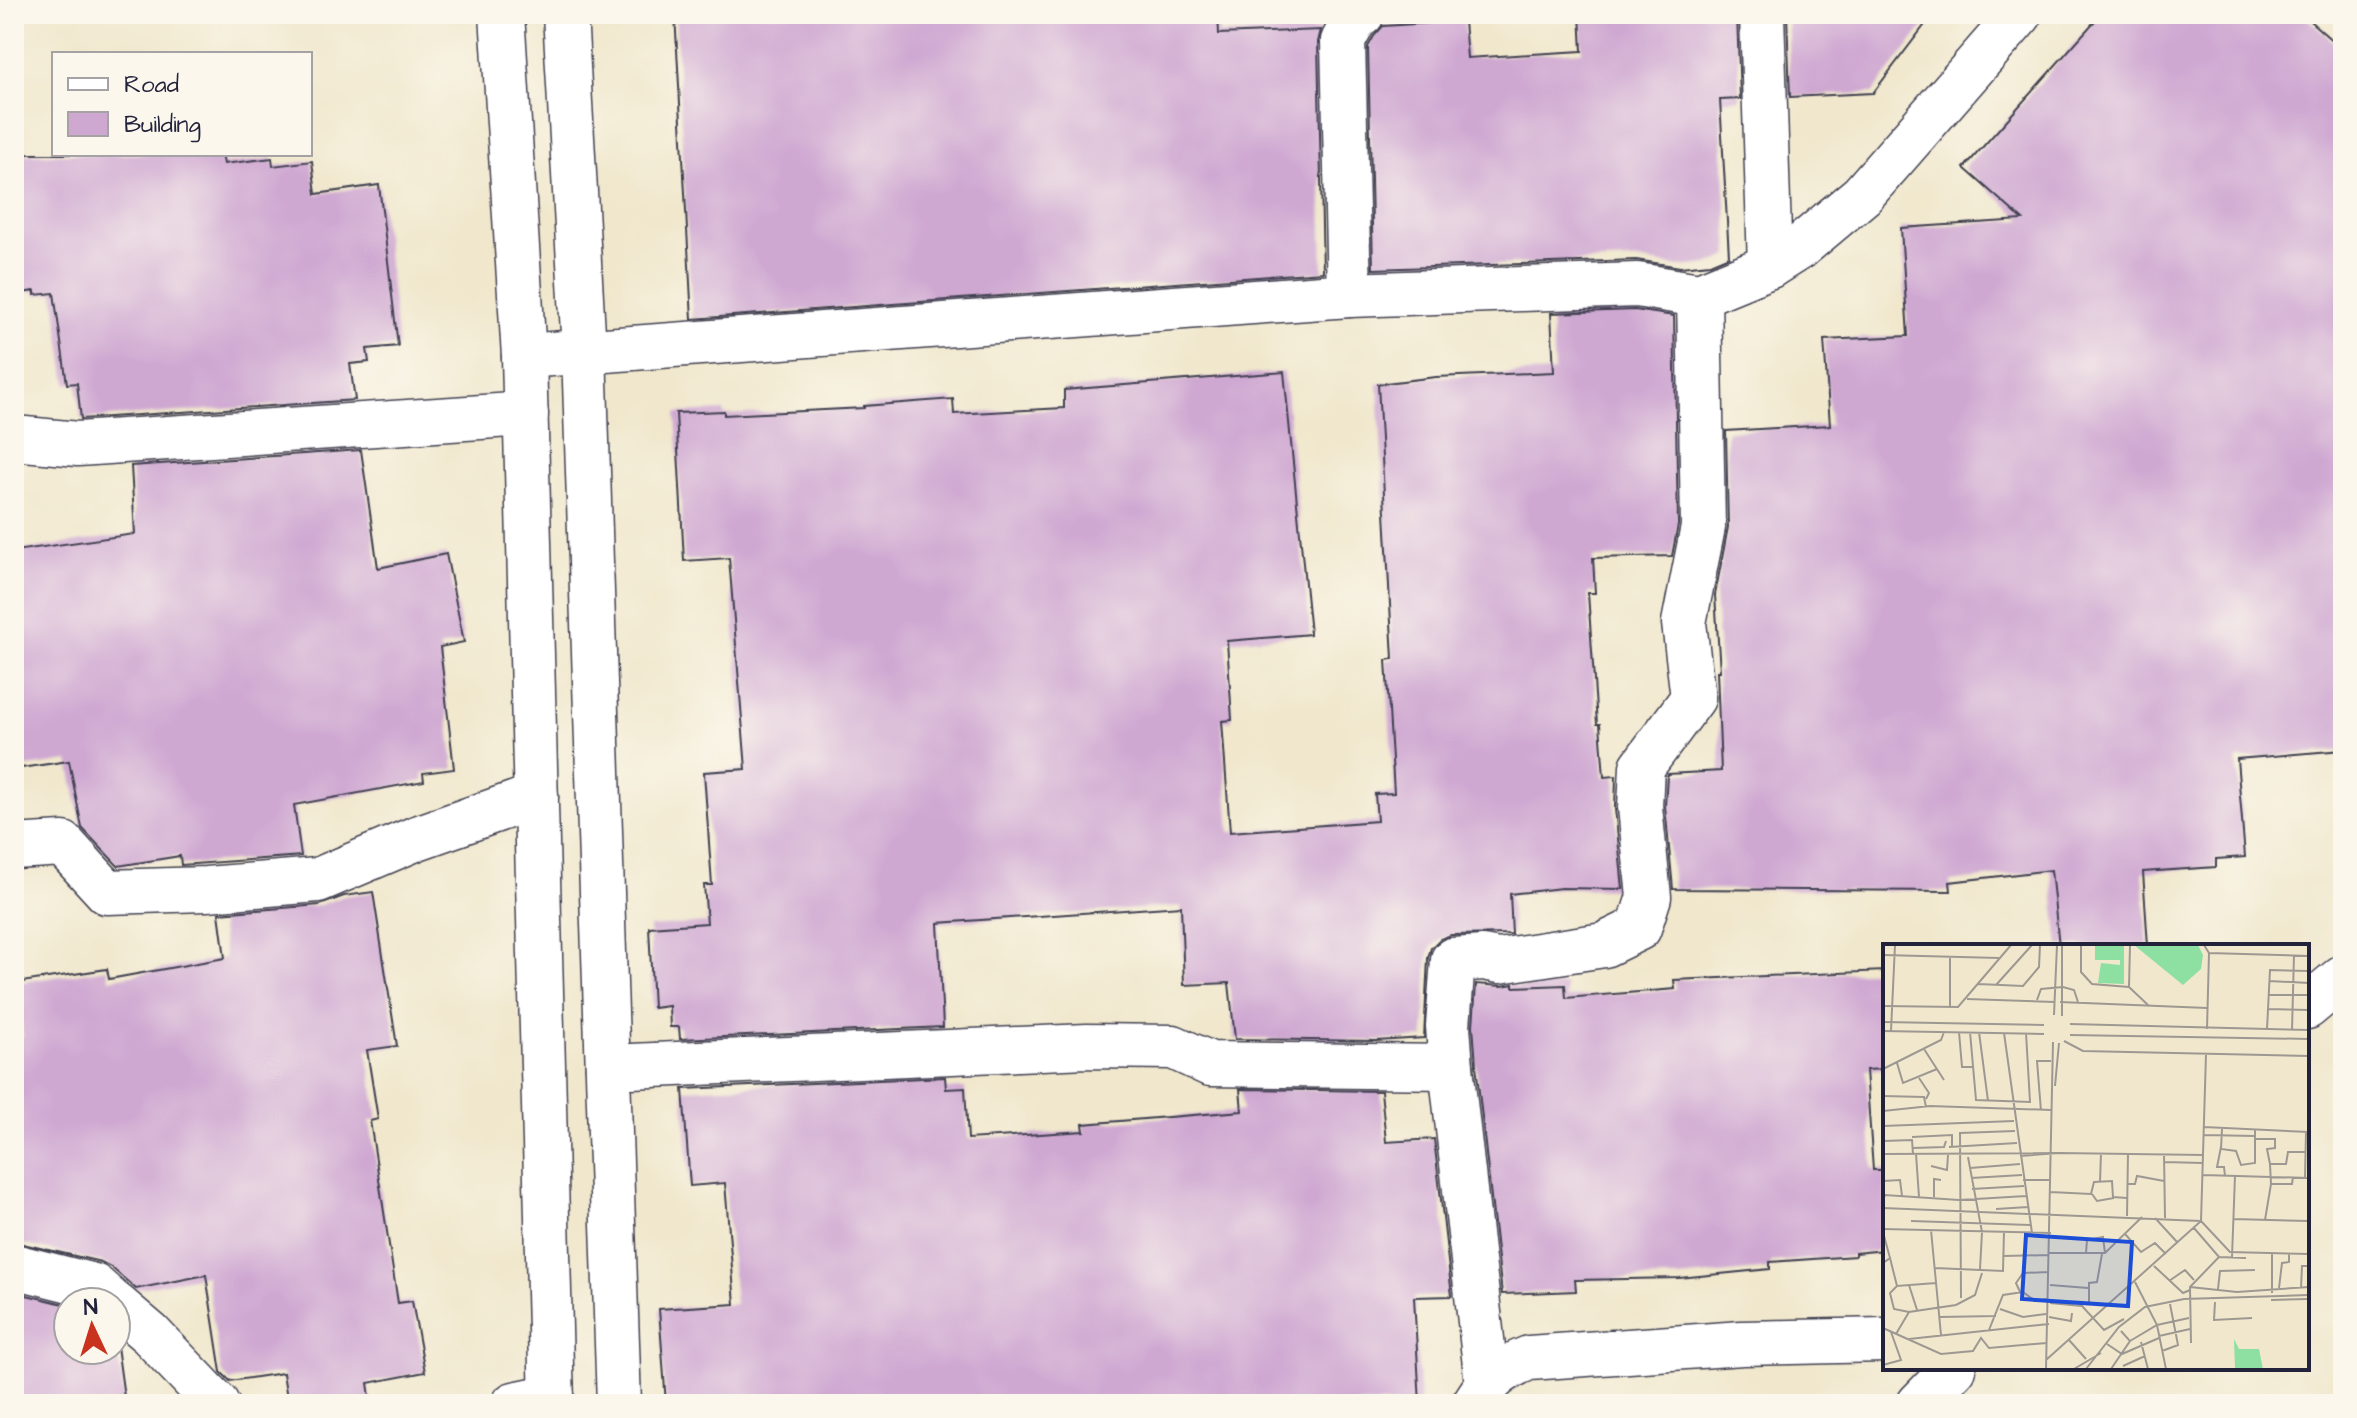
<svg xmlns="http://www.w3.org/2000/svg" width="2357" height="1418" font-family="'Architects Daughter',sans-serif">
<rect width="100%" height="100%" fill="#fbf7ec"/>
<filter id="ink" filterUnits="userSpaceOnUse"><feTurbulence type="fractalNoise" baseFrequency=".0125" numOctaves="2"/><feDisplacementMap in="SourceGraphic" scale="16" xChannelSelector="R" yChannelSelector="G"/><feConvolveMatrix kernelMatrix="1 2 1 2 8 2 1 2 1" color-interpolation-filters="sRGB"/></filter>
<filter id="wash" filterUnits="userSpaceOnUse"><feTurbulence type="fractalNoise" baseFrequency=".006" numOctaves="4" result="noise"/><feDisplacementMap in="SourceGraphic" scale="32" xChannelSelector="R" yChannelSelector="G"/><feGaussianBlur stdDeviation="1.8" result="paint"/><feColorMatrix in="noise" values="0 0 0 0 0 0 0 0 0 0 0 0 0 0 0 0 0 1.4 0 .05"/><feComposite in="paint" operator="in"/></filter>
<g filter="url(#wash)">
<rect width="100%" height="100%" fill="#f0e7cc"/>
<g id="blocks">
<g fill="#cfa8d2">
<path d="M675,14H1218L1219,34L1321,30L1318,42L1323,272L692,319Z"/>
<path d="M1580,14H1737L1740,99L1720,100L1729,256L1710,264L1680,267L1636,260L1373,269L1368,47L1374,36L1383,26L1464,21L1467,58L1582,51Z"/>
<path d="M1787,14H1933L1873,93L1790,97Z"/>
<path d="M2101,14H2302L2343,50V750L2237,759L2245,857L2216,859V867L2143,872L2148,946H2059L2051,870L1950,882L1951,891L1673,889L1665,806L1667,776L1668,774L1721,771L1717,671H1720L1715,595L1728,527L1726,431L1830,425L1824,340L1908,336L1901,228L2023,220L1964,168Z"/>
<path d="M14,154H222L224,164L272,158L273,166L312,161L316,194L379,185L398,346L367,349L369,362L350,364L355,400L81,419L77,383L67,384L54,293L35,295V291L14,294Z"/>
<path d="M1635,310L1674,316L1678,525L1672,556L1593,558L1595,593H1588L1597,724H1600L1604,777L1616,776L1615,809L1623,889L1561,888L1510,894L1512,934L1451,935L1440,939L1431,948L1428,958L1424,1038L1376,1041L1235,1039L1229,983L1184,985L1181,906L938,923L943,1027L680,1039L679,1027H670L669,1006L653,1008L649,927L707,923L704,885H712L704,772L746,769L729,558L684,561L676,413L724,411V415L864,408V406L953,399L954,414L1064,408V390L1284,372L1310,634L1227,641L1232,720L1222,721L1230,832L1377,821L1375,794L1394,793L1386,660L1393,659L1378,384L1436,377L1554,372L1551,313Z"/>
<path d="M361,450L378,568L446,554L464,642L440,647L454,769L423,773L424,781L294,805L301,856L181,865L180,856L118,866L82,828L69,761L14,769V551L135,534L131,466Z"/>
<path d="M373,892L397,1046L367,1050L378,1119L370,1121L398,1303L412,1301L425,1372L368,1383L371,1404H288L283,1373L230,1381L221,1372L206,1275L136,1289L111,1267L101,1262L14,1242V1038L23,1037L15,983L107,969L109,979L225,958L219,913L320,905L344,896Z"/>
<path d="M1885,971V1069L1866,1070L1873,1170H1885V1250L1855,1253V1256L1770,1262V1269L1679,1278L1575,1280L1576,1291L1502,1294L1476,1065L1473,1026L1476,984L1502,986L1514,984V987L1565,985L1566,998L1675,989L1674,980Z"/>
<path d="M945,1077L946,1089L965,1088L968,1139L1084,1131L1083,1124L1242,1111L1240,1089L1381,1091L1386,1142L1434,1139L1452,1296L1414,1297L1420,1404H666L659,1309L735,1304L725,1183L690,1186L683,1089Z"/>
<path d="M14,1292L68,1305V1350H116V1339L125,1404H14Z"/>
</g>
</g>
</g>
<g filter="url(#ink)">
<use href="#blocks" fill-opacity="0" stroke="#414051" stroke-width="2"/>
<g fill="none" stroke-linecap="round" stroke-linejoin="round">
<defs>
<g id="minor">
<path d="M1762,14L1770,266"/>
<path d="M1349,295L1343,41L1355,19L1362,14"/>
<path d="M524,356L1349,295L1637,285L1699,295L1770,266L1800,247L1862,195L2020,14"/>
<path d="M14,438L78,444L526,414"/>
<path d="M14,847L63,844L107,892L206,889L318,880L417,838L536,796"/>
<path d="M2307,1007L2343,977"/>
<path d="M608,1067L1087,1046L1173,1047L1210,1064L1451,1067"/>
<path d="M14,1266L94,1286L112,1302"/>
<path d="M116,1305L150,1334L217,1404"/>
<path d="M1487,1383L1451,1067L1448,1026L1453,960L1483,958L1499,961L1604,945L1639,928L1649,897L1640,807L1642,767L1693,698L1684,623L1703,527L1699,295"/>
<path d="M514,1404L552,1396"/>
<path d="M1474,1404C1490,1378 1501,1369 1529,1358L1742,1343L1885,1340"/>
<path d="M1919,1404L1954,1368"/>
</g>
<g id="tertiary">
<path d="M502,14L524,356L552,1404"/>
<path d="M565,14L584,351L619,1404"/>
</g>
</defs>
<use href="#minor" stroke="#414051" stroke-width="47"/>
<use href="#tertiary" stroke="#414051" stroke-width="47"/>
<use href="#minor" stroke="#fff" stroke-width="44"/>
<use href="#tertiary" stroke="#fff" stroke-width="44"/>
</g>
</g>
<g transform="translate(1883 944)">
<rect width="426" height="426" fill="#f0e7cc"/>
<path d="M251,1H315L320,11L318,25L300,41ZM212,2H241V40L215,39L218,19L237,21V16H212ZM351,395L356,405H376L380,425H352Z" fill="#8de0a2"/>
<path fill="none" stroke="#9e9892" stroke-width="2" d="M179,1V72M198,1V28L209,40L246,43L265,61M321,1L326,9L324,85M326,9L426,12M0,11L116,14M386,37L426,39M95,40L140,42L156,23L157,1M113,41L149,1M246,43L247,1M385,51H426M84,55L172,58M154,56L158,45L180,43L191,46L195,58M177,58L324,64M0,62L75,63L128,1M67,64V12M385,65L426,66M171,71L174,1M0,78L161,81M187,80L426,86M384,85L387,26L426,27M409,86L411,11M0,87L161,90M8,87L12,1M76,88L79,123H90M87,88L93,156L147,158L143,89M96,88L105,157M121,89L149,289M187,91L426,95M181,97L200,107L426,112M41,105L61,136M14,119L20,139L54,125M0,125L58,96L61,88M36,134L46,149L43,155M172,142L176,99M0,152L41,153L43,163M0,167L47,162L168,166M158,167L154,117H168M0,182L131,177M321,183L426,188M339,185L338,205L353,207L358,221L372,219V186M321,191L372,192M29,193L69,191V203M372,195H392V204L384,205L387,220M0,197L29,196L30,210M66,203L134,199M338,203L334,223H341L342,232M30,204L61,203L63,197M176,209L321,211M0,210L176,209L137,212M33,210L36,253M281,210L282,274M85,213L99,288L97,325M281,218L320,219M48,222L64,226L65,211M87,224L137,220M320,231L426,234M410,233L409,240H388L387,220H403L405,208H422M422,233L423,188M88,234L139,231M140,236H167M0,237L17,236L19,252M217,238L218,209M244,240H252L254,232L281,237M89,245L141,242M167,248L208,250L211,238L229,237L230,253L244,254M209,250L214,257L231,254M51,253V235L58,236M0,255L2,251L76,256L143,252M0,264L318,277M113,265L145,263M244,272L245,209M272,274L295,299M351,275L426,277M382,276L388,240M28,277L147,281M318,277L323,110M318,277L347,308L426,310M311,284L336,313L363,314M0,285L168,289M48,286L58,391M0,288L7,314L0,319M242,290L258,308L272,299L283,310M166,309H222L259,273M203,309L204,296L220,293L222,309M389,309V349M121,312L166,311M349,313L352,232M7,314L14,342L53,339M271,322L300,349L307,346M52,324L120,327L121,288M286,337L302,326L311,336M252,338L274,381L283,425M26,341L34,366M167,341L205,344M14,342L7,349L11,365L26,368M307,343L354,348L426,343M396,344L399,319L406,318V309M418,344L419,322H426M335,345L337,327L372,326M137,348L133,339L140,329L165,328M78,354L77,189L132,187M388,356L426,355M206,358V339L214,338L219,310M332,358L331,376L369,374M167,359L199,362L221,386L241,375M117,365L140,373L163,370M56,373L113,372M166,373L188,377L189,369M0,384L58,410L90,407L98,394L106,404L163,399M106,386L120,351L140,348L152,357L164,355M13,390L26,368L73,361L92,351L99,329M276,392L307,385M26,395L166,380M186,396L203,415M247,397L274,381L306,374M258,398L265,425M308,399L307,343L336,313M224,400L239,410L276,394M279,407L295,401L287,360M163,416L318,277M0,421L18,416L8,388M240,422L262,412M163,425L170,98M191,425L218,409M203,425L236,383L262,363L301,355L426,351M228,425L247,397L238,387"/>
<path fill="#1d4ed8" fill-opacity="0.15" stroke="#1d4ed8" stroke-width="4" d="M143,291L249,298L245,362L139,355Z"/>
<rect width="426" height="426" fill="none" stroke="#22223b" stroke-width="4"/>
</g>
<rect width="2357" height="1418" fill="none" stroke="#fbf7ec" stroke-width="48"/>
<rect x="52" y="52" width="260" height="104" fill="#fbf7ec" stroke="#a4a2a5" stroke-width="2"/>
<rect x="68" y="78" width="40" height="12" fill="#ffffff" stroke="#a4a2a5" stroke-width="2"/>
<text x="124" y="92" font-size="24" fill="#22223b">Road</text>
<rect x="68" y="112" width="40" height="24" fill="#cfa8d2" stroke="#a4a2a5" stroke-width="2"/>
<text x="124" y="132" font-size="24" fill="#22223b">Building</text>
<g transform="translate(92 1326) rotate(356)"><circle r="38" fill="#fbf7ec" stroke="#a4a2a5" stroke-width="2"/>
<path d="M0-6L14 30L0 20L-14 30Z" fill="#c8321e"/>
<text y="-12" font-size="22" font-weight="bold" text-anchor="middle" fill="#22223b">N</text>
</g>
</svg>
